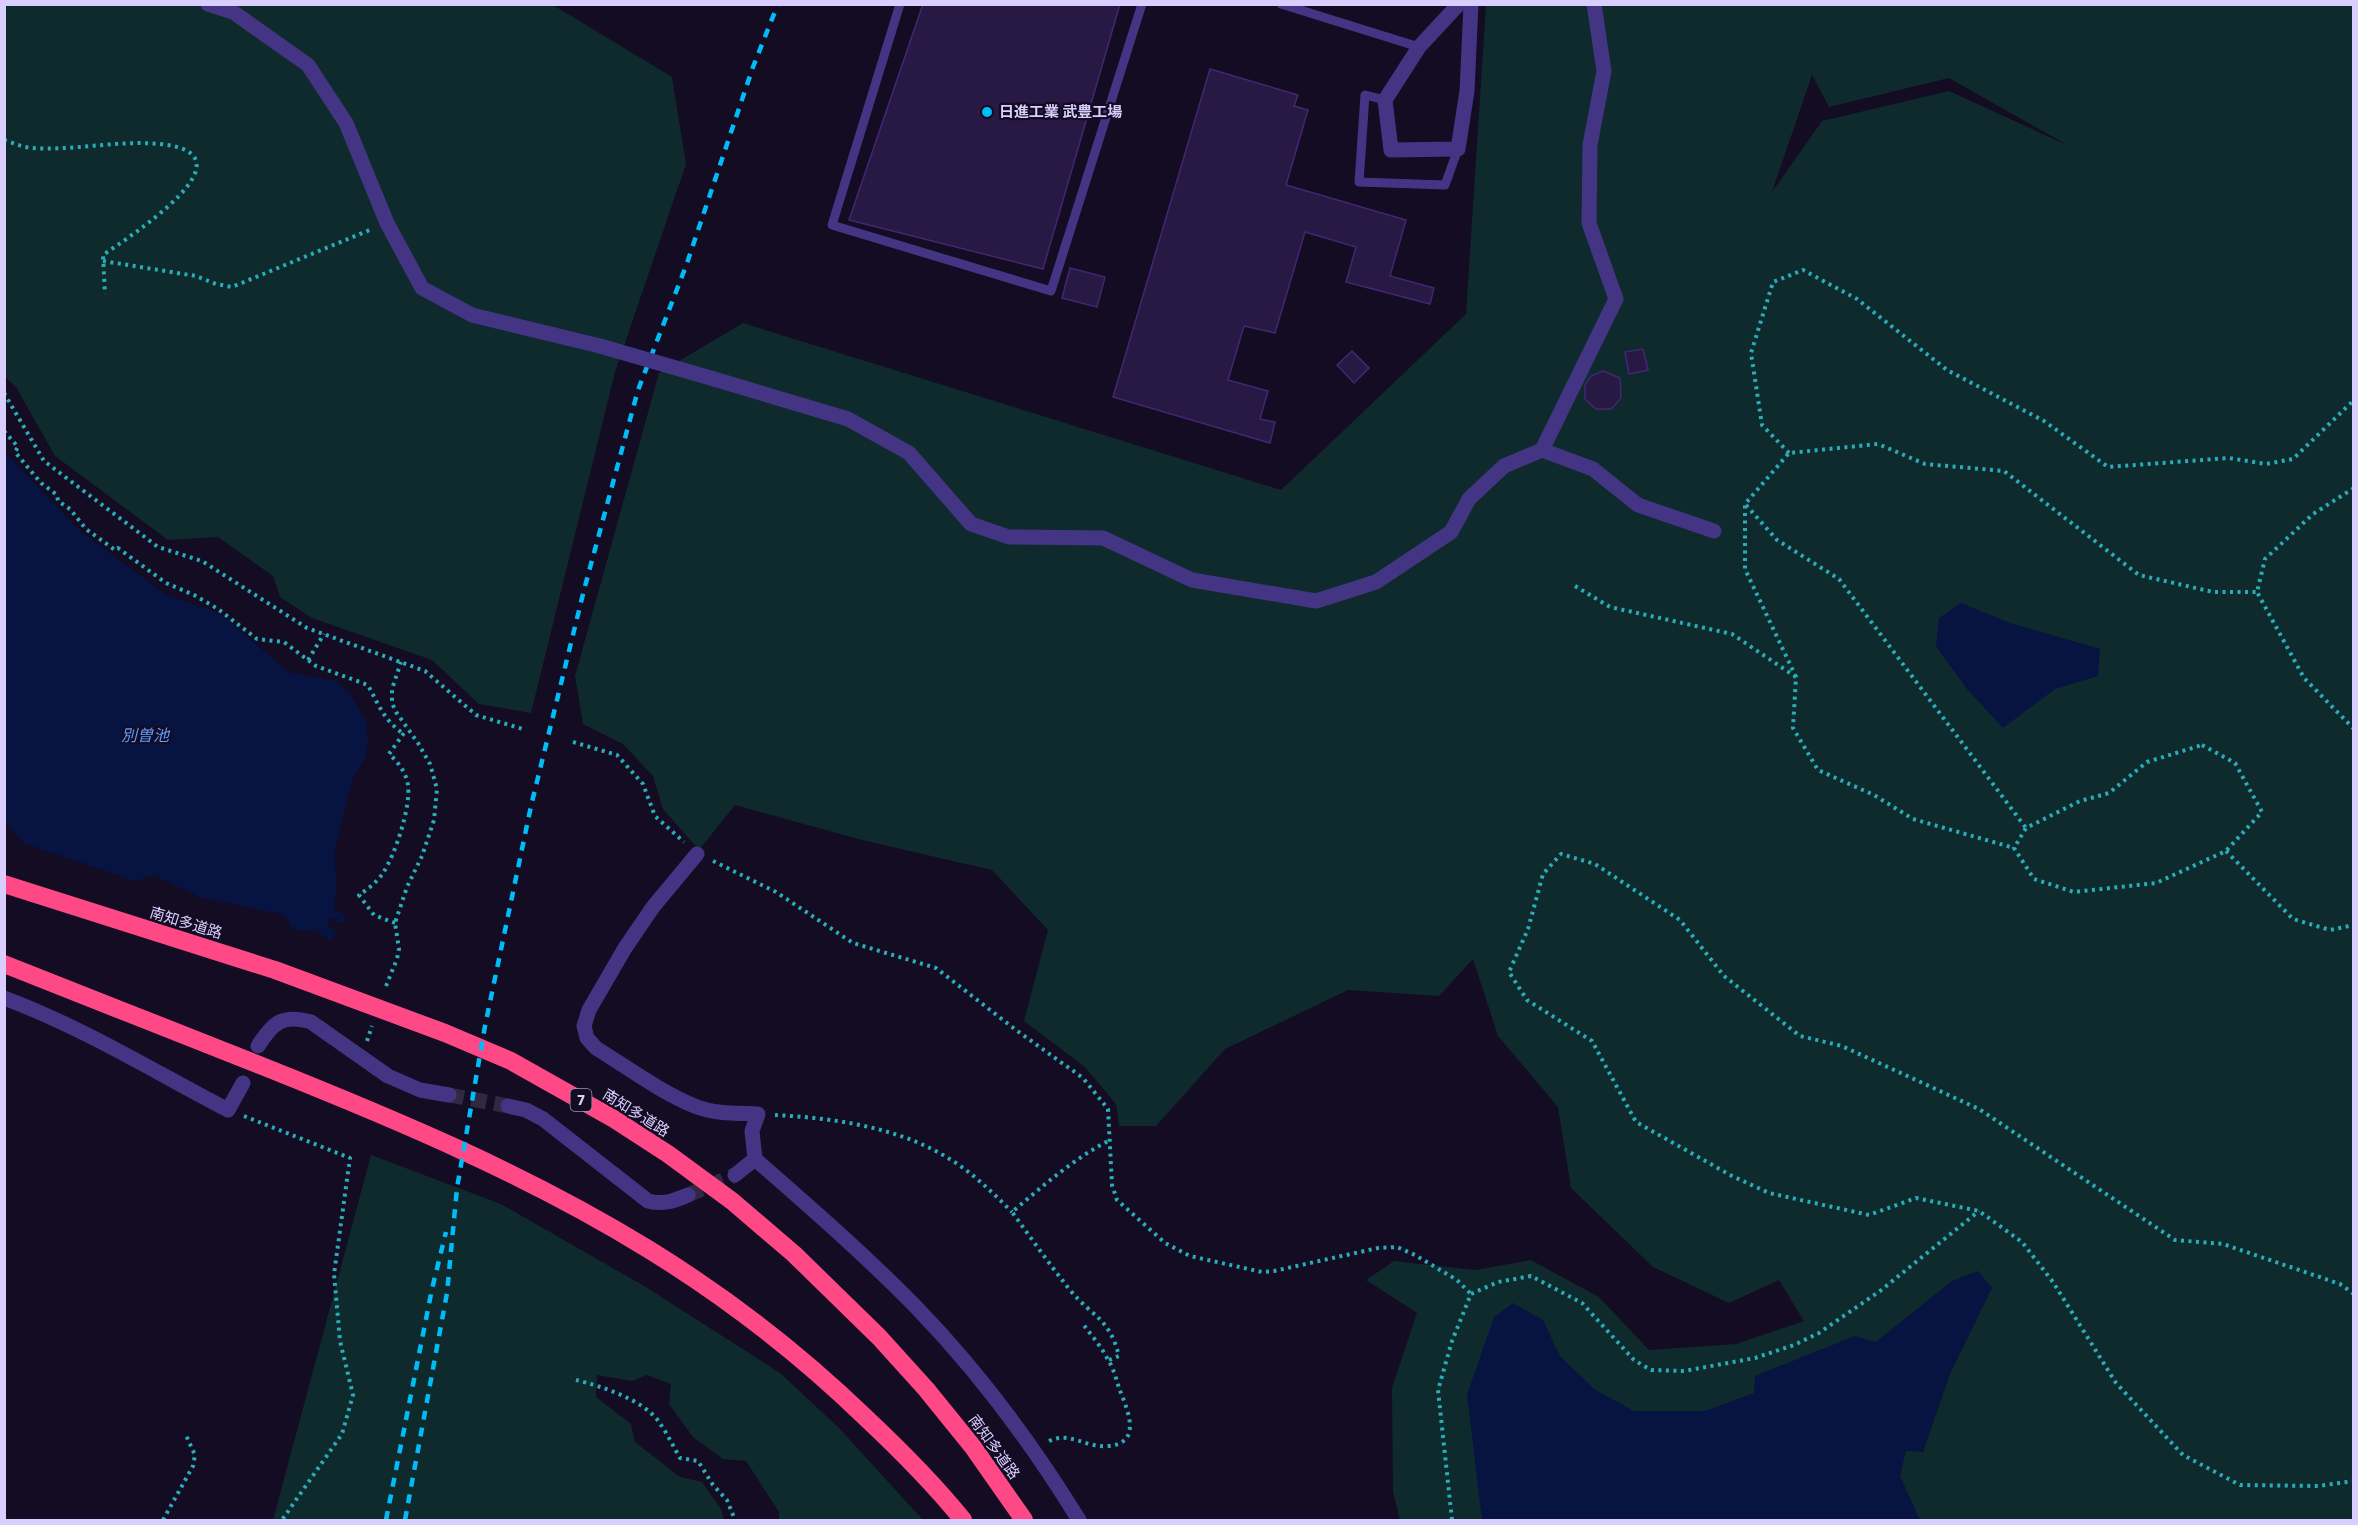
<svg xmlns="http://www.w3.org/2000/svg" width="2358" height="1525" font-family="Poppins,'Noto Sans JP',sans-serif">
<rect width="100%" height="100%" fill="#130c22"/>
<g fill="#0f2a2d" fill-rule="evenodd">
<path d="M5,5H553L672,77L686,164L615,372L531,713L479,704L432,660L312,618L280,597L273,576L218,537L168,540L55,456L16,387L5,377Z"/>
<path d="M1486,5H2353V1520H1400L1393,1492L1392,1388L1417,1313L1366,1280L1394,1261L1475,1270L1531,1260L1599,1297L1649,1350L1736,1344L1804,1321L1779,1280L1729,1303L1653,1267L1571,1188L1558,1107L1498,1036L1473,959L1439,996L1348,990L1225,1049L1156,1126H1119L1116,1104L1085,1067L1024,1021L1048,930L992,870L862,840L735,805L699,850L663,809L653,776L623,744L583,724L575,676L659,373L743,323L1281,490L1466,314ZM1812,75L1829,107L1949,78L2069,146L1949,91L1822,121L1772,192Z"/>
<path d="M371,1155L501,1204L646,1287L780,1373L838,1427L923,1520H779V1512L746,1461L723,1459L693,1437L669,1404L671,1384L647,1375L632,1381L597,1375L596,1397L631,1424L635,1442L680,1477L702,1482L721,1509L724,1520H273Z"/>
</g>
<g fill="#071441">
<path d="M4,451L80,531L165,594L221,614L288,672L336,681L350,694L366,721L368,739L365,758L352,780L335,850L336,891L334,908L346,916L342,924L330,917L327,925L337,932L331,941L316,931L293,930L285,915L200,897L153,875L136,881L23,843L9,826L5,825Z"/>
<path d="M1961,603L2010,623L2100,649L2098,676L2055,689L2003,728L1967,689L1936,646L1939,618Z"/>
<path d="M1978,1271L1992,1288L1950,1374L1923,1452L1906,1451L1900,1476L1920,1520H1482L1467,1395L1494,1317L1513,1303L1543,1320L1560,1356L1594,1389L1634,1411H1705L1754,1393L1755,1376L1855,1336L1876,1342L1952,1281Z"/>
</g>
<g fill="#271844" stroke="#412871" stroke-width="1.5">
<path d="M923,4H1120L1043,269L849,220Z"/>
<path d="M1210,69L1298,95L1294,106L1308,110L1286,185L1406,220L1390,276L1434,288L1430,304L1346,282L1356,247L1305,232L1275,333L1244,326L1228,380L1268,391L1260,419L1275,422L1270,443L1113,397Z"/>
<path d="M1070,268L1105,277L1097,307L1062,298Z"/>
<path d="M1643,349L1648,370L1629,374L1625,352Z"/>
<path d="M1352,351L1369,368L1354,383L1337,365Z"/>
<path d="M1603,371L1620,378L1621,398L1611,409H1596L1585,399V385L1591,376Z"/>
</g>
<g fill="none" stroke-linecap="round" stroke-linejoin="round">
<g stroke="#312943" stroke-width="15" stroke-dasharray="15 8" stroke-linecap="butt">
<path d="M449,1095L508,1106"/>
<path d="M688,1195L735,1175"/>
</g>
<g stroke="#28adb9" stroke-width="4" stroke-dasharray="3 4.5" stroke-linecap="butt">
<path d="M4,140C13,143 22,147 31,148C74,151 117,140 160,144C259,154 129,237 103,255L105,294"/>
<path d="M103,261L196,276L216,284L232,287L372,229"/>
<path d="M4,393L44,461L158,547L202,561L307,628L425,671L476,715L526,730"/>
<path d="M4,431L18,447L15,452L41,483L57,495L58,501L70,509L86,529L115,550L118,548L166,583L194,595L218,609L257,639L284,642L316,666L368,685C378,704 385,722 404,734"/>
<path d="M1789,453L1762,425L1751,353L1773,282L1803,270L1857,299L1947,370L2044,421L2108,467L2229,458L2266,464L2293,459L2354,400"/>
<path d="M2354,488L2313,514L2265,559L2257,592L2304,678L2354,729"/>
<path d="M1746,505L1777,540L1839,579L2026,828"/>
<path d="M1575,586L1610,607L1732,634L1796,677L1793,728L1818,770L1874,795L1913,819L2014,848"/>
<path d="M308,660L324,634"/>
<path d="M1796,677L1745,569V504L1789,453L1878,444L1925,464L2004,471L2139,575L2213,592H2257"/>
<path d="M573,742L617,755L643,784L655,816L684,842"/>
<path d="M2202,745L2235,763L2262,812L2226,851L2156,883L2074,892L2034,879L2014,848L2026,828L2080,801L2109,793L2147,762Z"/>
<path d="M2226,851L2293,919L2330,930L2354,925"/>
<path d="M713,861L776,892L853,943L936,968L1016,1030L1083,1078L1108,1109L1112,1185L1117,1200L1165,1243L1190,1256L1262,1272L1274,1271L1378,1248L1397,1247L1415,1255L1457,1280L1471,1294"/>
<path d="M395,923L374,915L359,895C368,889 377,882 383,873C395,855 411,807 408,785C406,772 398,762 389,754L404,733"/>
<path d="M386,986L397,959L399,949L395,923L407,887L422,856L434,820L437,789L430,764L418,743L396,712L392,703V689L401,662"/>
<path d="M367,1041L372,1026"/>
<path d="M775,1115C833,1118 898,1127 948,1158C972,1172 992,1192 1012,1212"/>
<path d="M244,1116L350,1158L334,1274L340,1341L353,1395L342,1434L282,1520"/>
<path d="M2354,1294L2340,1284L2223,1244L2175,1240L1979,1109L1842,1046L1800,1036L1724,976L1680,920L1595,864L1561,854L1543,874L1528,929L1509,972L1527,1000L1592,1041L1636,1122L1732,1176L1769,1193L1869,1215L1916,1198L1979,1211L2022,1242L2053,1282L2116,1383L2183,1455L2240,1485L2318,1486L2354,1481"/>
<path d="M1109,1360L1119,1356C1109,1317 1093,1318 1070,1290C1050,1265 1031,1238 1012,1212C1043,1186 1073,1159 1110,1140"/>
<path d="M576,1380C601,1386 644,1400 659,1422C667,1433 673,1446 680,1458L698,1461L713,1485L727,1500L735,1520"/>
<path d="M1049,1441C1070,1431 1086,1448 1107,1446C1144,1444 1127,1409 1119,1388C1116,1378 1113,1367 1107,1358C1101,1346 1091,1335 1083,1324"/>
<path d="M163,1520L193,1466L195,1455L185,1433"/>
<path d="M1452,1520L1438,1390L1452,1341L1471,1294L1498,1282L1531,1276L1582,1303L1634,1360L1651,1370L1684,1371L1755,1358L1794,1345L1819,1333L1880,1291L1979,1211"/>
</g>
<g stroke="#433584" stroke-width="9">
<path d="M900,4L832,225L1051,291L1142,4"/>
<path d="M1281,4L1419,47"/>
<path d="M1385,100L1365,95L1359,182L1445,185L1458,149"/>
</g>
<g stroke="#433584" stroke-width="15">
<path d="M208,4L233,12L308,65L346,123L387,223L422,288L472,315L600,346"/>
<path d="M1459,4L1419,47L1385,100L1391,150L1458,149L1467,91L1471,4"/>
<path d="M714,379L848,419L909,453L971,524L1009,537L1103,538L1192,580L1316,601L1376,582L1451,532L1469,499L1504,466L1542,450L1616,299L1589,223L1590,145L1604,71L1594,4"/>
<path d="M1542,450L1593,469L1638,505L1714,531"/>
<path d="M697,854L653,907L625,948L589,1010L584,1026L587,1038L596,1048C628,1068 662,1093 697,1107C716,1114 738,1113 758,1114L752,1131L755,1159C810,1207 865,1255 916,1307C978,1371 1033,1445 1079,1520"/>
<path d="M4,998C82,1027 155,1072 228,1110L243,1083"/>
<path d="M258,1046C273,1022 283,1014 311,1022L388,1076L420,1090L449,1095"/>
<path d="M508,1106L526,1110L543,1119L648,1201C663,1205 674,1201 688,1195"/>
<path d="M735,1175L755,1159"/>
</g>
<g stroke="#ff4987" stroke-width="18">
<path d="M4,884L275,970L445,1033L511,1061L614,1119L668,1154L732,1201L794,1254L879,1337L926,1389L973,1447L1024,1520"/>
<path d="M4,964C92,999 179,1033 267,1068C397,1120 528,1175 648,1249C726,1297 800,1354 866,1418C900,1450 934,1484 963,1520"/>
</g>
<g stroke="#00bdf9" stroke-width="4.5" stroke-dasharray="9 8" stroke-linecap="butt">
<path d="M386,1520L432,1289L446,1232"/>
<path d="M405,1520L447,1293L457,1188L485,1026L531,806L584,590L638,390L686,266L753,67L778,4"/>
</g>
<path stroke="#433584" stroke-width="15" d="M600,346L714,379"/>
</g>
<circle fill="#00bdf9" stroke="#130c22" stroke-width="2" cx="987" cy="112" r="6"/>
<g text-anchor="middle" stroke-width="4.5" stroke-linejoin="round" paint-order="stroke">
<rect fill="#130c22" stroke="#9e94bd" stroke-width="1.5" x="570.5" y="1089" width="21" height="22" rx="4.5"/>
<g font-size="14" font-weight="bold" fill="#daceff">
<text x="581" y="1105">7</text>
</g>
<g font-size="15" font-weight="bold" fill="#daceff" stroke="#130c22" text-anchor="start">
<text x="999" y="117">日進工業 武豊工場</text>
</g>
<g font-size="15" fill="#daceff" stroke="#130c22">
<text transform="translate(186 923) rotate(17)" y="5">南知多道路</text>
<text transform="translate(636 1113) rotate(32)" y="5">南知多道路</text>
<text transform="translate(994 1447) rotate(54)" y="5">南知多道路</text>
</g>
<g font-size="16" font-style="italic" fill="#5c9dff" stroke="#130c22">
<text x="145" y="741">別曽池</text>
</g>
</g>
<rect width="2358" height="1525" fill="none" stroke="#daceff" stroke-width="12"/>
</svg>
